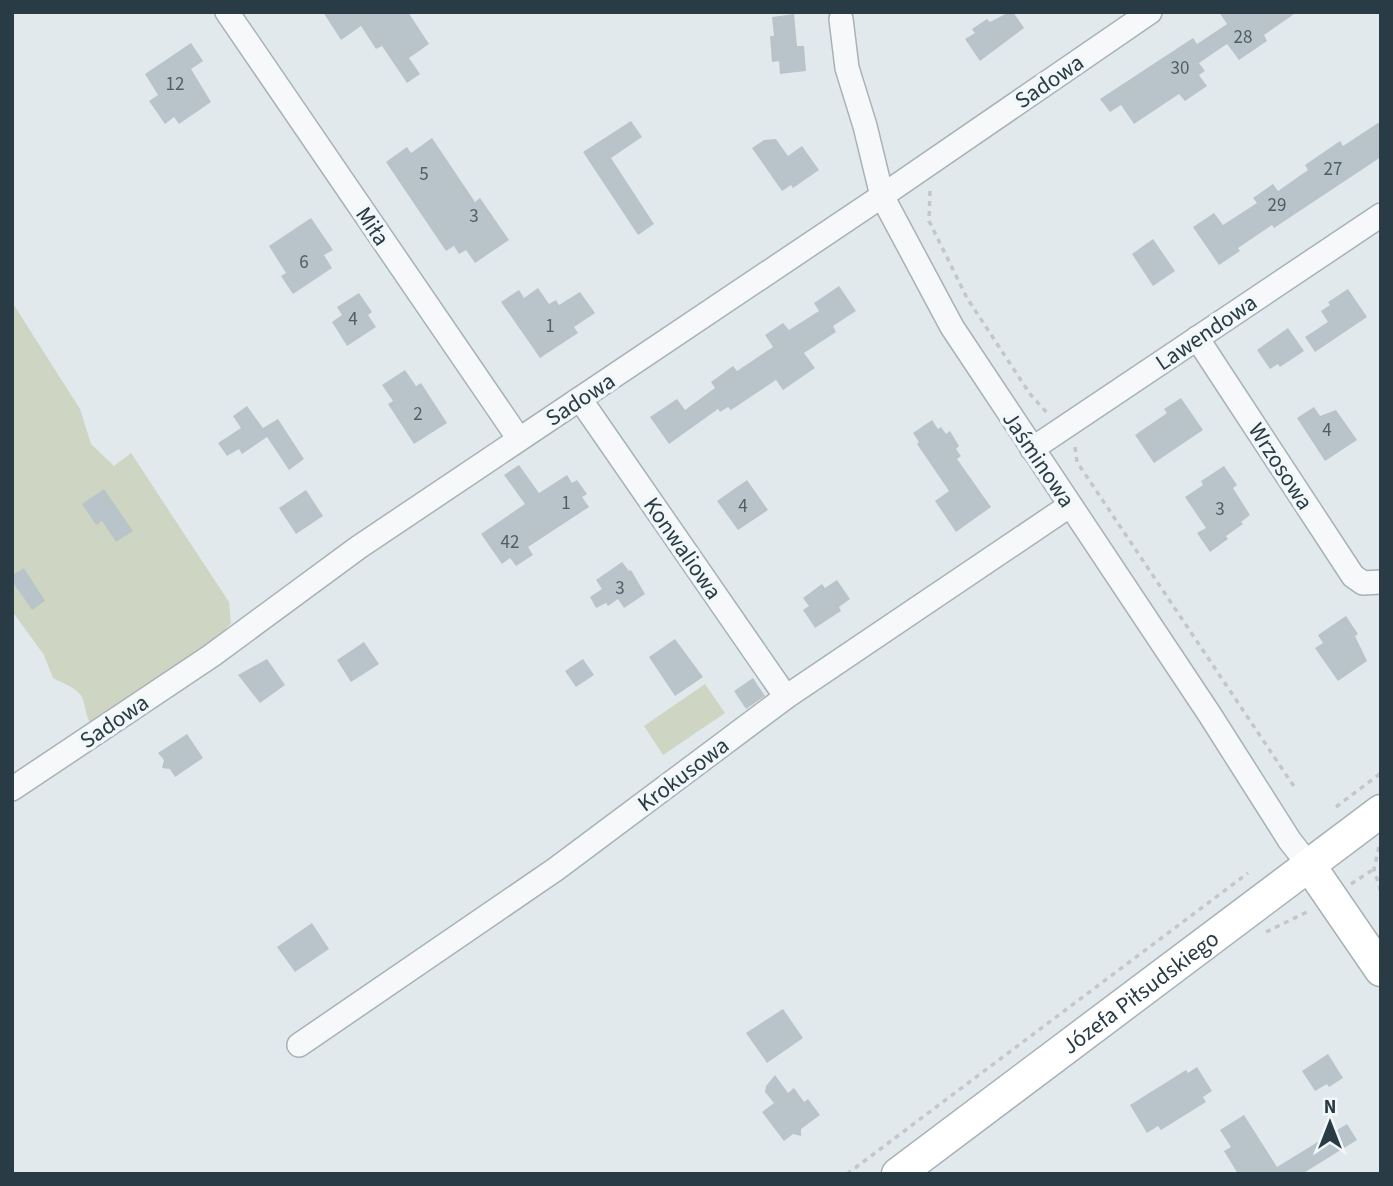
<svg xmlns="http://www.w3.org/2000/svg" width="1393" height="1186" font-family="'Source Sans 3',sans-serif">
<rect width="100%" height="100%" fill="#e2e9ec"/>
<g fill="#ced6c3">
<path d="M12,302L80,409L91,444L114,466L131,453L229,602L231,623L210,645L91,724C85,716 86,706 82,697C77,688 62,683 53,678L44,655L12,611Z"/>
<path d="M705,684L725,713L663,755L644,726Z"/>
</g>
<g fill="#b9c4ca">
<path d="M323,12H408L429,44L409,58L420,74L407,83L382,46L376,49L361,26L341,40Z"/>
<path d="M1009,12H1013L1024,28L980,61L965,39L975,33L972,29L987,19L990,22Z"/>
<path d="M1219,12H1297L1264,35L1267,41L1239,60L1227,44L1199,63L1205,71L1199,75L1207,86L1185,101L1179,94L1134,124L1121,105L1110,112L1100,99L1193,38L1197,44L1227,24Z"/>
<path d="M794,14L797,46H804L806,71L780,74L779,61L772,62L770,36H774L772,17Z"/>
<path d="M191,43L203,61L191,69L211,102L179,124L174,117L165,124L149,101L158,95L145,74Z"/>
<path d="M631,121L642,137L611,158L654,224L638,235L583,152Z"/>
<path d="M1381,121V157L1274,228L1272,225L1238,248L1240,251L1219,265L1193,227L1214,213L1223,225L1257,203L1253,198L1273,184L1278,191L1308,170L1305,165L1340,141L1343,146Z"/>
<path d="M432,138L475,202L480,198L509,240L475,263L466,250L459,254L454,246L446,251L386,162L407,147L411,153Z"/>
<path d="M776,139L788,156L802,146L819,170L793,188L791,185L782,191L752,148L764,140Z"/>
<path d="M311,218L333,250L324,255L332,268L293,294L281,276L286,273L269,246Z"/>
<path d="M1153,239L1175,271L1153,286L1132,254Z"/>
<path d="M839,286L856,311L833,326L836,332L804,353L815,368L783,390L776,380L731,410L728,407L720,412L718,409L669,444L650,417L677,399L685,410L715,388L711,382L733,366L737,371L773,347L765,335L783,323L789,330L819,311L814,303Z"/>
<path d="M538,288L549,304L556,300L559,305L580,292L595,313L574,327L578,333L540,358L501,302L519,290L524,298Z"/>
<path d="M1348,289L1367,317L1315,352L1305,337L1328,322L1321,311L1330,305L1328,302Z"/>
<path d="M359,293L372,312L368,315L376,327L347,346L332,322L342,315L337,307Z"/>
<path d="M1288,328L1304,351L1280,367L1278,364L1270,369L1257,350Z"/>
<path d="M405,370L416,386L421,383L447,423L414,444L388,404L393,401L382,385Z"/>
<path d="M1181,398L1203,430L1154,463L1135,435L1167,413L1164,409Z"/>
<path d="M247,406L263,428L278,419L304,459L289,470L267,437L242,454L239,449L227,456L218,443L241,428L233,416Z"/>
<path d="M1314,407L1320,416L1336,410L1357,440L1325,461L1297,418Z"/>
<path d="M932,420L938,429L941,427L946,434L950,431L959,446L956,449L961,456L957,459L991,507L956,532L935,501L949,491L917,444L919,442L913,433Z"/>
<path d="M519,465L539,493L567,475L572,483L577,480L587,494L582,497L589,507L528,547L533,555L516,566L510,558L502,564L481,534L525,504L504,475Z"/>
<path d="M1224,466L1237,485L1233,488L1250,515L1241,522L1243,524L1226,536L1228,539L1210,552L1197,533L1206,528L1185,497L1203,485L1201,481Z"/>
<path d="M747,480L768,510L738,530L717,501Z"/>
<path d="M104,489L133,531L116,542L102,521L96,525L82,504Z"/>
<path d="M306,490L323,516L296,534L279,508Z"/>
<path d="M622,562L629,571L631,570L645,594L624,608L618,599L608,606L606,603L596,608L590,597L602,589L596,580Z"/>
<path d="M24,568L45,601L32,610L12,581V575Z"/>
<path d="M837,580L850,599L839,607L841,611L815,628L803,610L809,606L803,598L822,584L825,588Z"/>
<path d="M1346,616L1358,634L1355,636L1367,661L1338,681L1315,648L1323,643L1318,635Z"/>
<path d="M675,639L703,677L675,696L649,657Z"/>
<path d="M364,642L379,664L351,682L337,660Z"/>
<path d="M267,659L285,685L260,703L238,675Z"/>
<path d="M583,659L594,675L576,687L565,671Z"/>
<path d="M753,678L765,696L746,709L734,691Z"/>
<path d="M187,734L203,758L175,777L170,769L162,768L164,760L158,753Z"/>
<path d="M312,923L329,949L295,972L277,947Z"/>
<path d="M783,1009L803,1038L767,1063L746,1033Z"/>
<path d="M1328,1054L1343,1078L1329,1087L1327,1084L1315,1091L1302,1071Z"/>
<path d="M1197,1067L1212,1091L1203,1097L1206,1102L1161,1130L1158,1126L1147,1133L1130,1105L1186,1070L1188,1073Z"/>
<path d="M775,1075L788,1093L794,1088L804,1102L808,1099L820,1115L801,1129V1136L793,1134L784,1141L762,1112L774,1103L765,1092L766,1086Z"/>
<path d="M1244,1115L1277,1167L1347,1124L1357,1140L1302,1174H1238L1224,1151L1231,1147L1220,1130Z"/>
</g>
<g fill="none" stroke-linecap="round" stroke-linejoin="round">
<defs>
<g id="street">
<path d="M227,12L519,439"/>
<path d="M841,19L847,68L865,126L882,196L952,327L1210,715L1290,841L1309,865"/>
<path d="M1197,338L1353,576L1363,583L1381,582"/>
<path d="M580,399L786,697"/>
<path d="M1032,449L1381,215"/>
<path d="M12,789L211,656L359,547L882,196L1150,12"/>
<path d="M299,1045L556,869L786,697L1069,506"/>
</g>
<g id="secondary">
<path d="M1309,865L1381,970"/>
<path id="s1" d="M898,1174L1381,811"/>
</g>
</defs>
<use href="#street" stroke="#a7b2b7" stroke-width="26"/>
<use href="#secondary" stroke="#a7b2b7" stroke-width="35"/>
<g stroke="#c1c7ca" stroke-width="3.5" stroke-dasharray="5 5" stroke-linecap="butt">
<path d="M930,191L929,221L967,298L1030,394L1048,414"/>
<path d="M1075,447L1077,462L1295,788"/>
<path d="M1336,807L1381,773"/>
<path d="M1379,847L1374,869L1381,892"/>
<path d="M1351,884L1374,869"/>
<path d="M1266,932L1309,911"/>
<path d="M847,1174L1248,873"/>
</g>
<use href="#street" stroke="#f6f8f9" stroke-width="23"/>
<use href="#secondary" stroke="#fff" stroke-width="32"/>
</g>
<g text-anchor="middle" stroke-width="7" stroke-linejoin="round" paint-order="stroke">
<g font-size="19" fill="#4d5e66">
<text x="1243" y="43">28</text>
<text x="1180" y="74">30</text>
<text x="175" y="90">12</text>
<text x="1333" y="175">27</text>
<text x="424" y="180">5</text>
<text x="1277" y="211">29</text>
<text x="474" y="222">3</text>
<text x="304" y="268">6</text>
<text x="353" y="325">4</text>
<text x="550" y="332">1</text>
<text x="418" y="420">2</text>
<text x="1327" y="436">4</text>
<text x="566" y="509">1</text>
<text x="743" y="512">4</text>
<text x="1220" y="515">3</text>
<text x="510" y="548">42</text>
<text x="620" y="594">3</text>
</g>
<g font-size="23" fill="#293c45" stroke="#f2f7f9">
<text transform="translate(1049 81) rotate(-34)" y="8">Sadowa</text>
<text transform="translate(373 226) rotate(56)" y="8">Miła</text>
<text transform="translate(1206 332) rotate(-34)" y="8">Lawendowa</text>
<text transform="translate(580 399) rotate(-33)" y="8">Sadowa</text>
<text transform="translate(1039 459) rotate(56)" y="8">Jaśminowa</text>
<text transform="translate(1281 466) rotate(57)" y="8">Wrzosowa</text>
<text transform="translate(683 548) rotate(55)" y="8">Konwaliowa</text>
<text transform="translate(114 721) rotate(-34)" y="8">Sadowa</text>
<text transform="translate(683 774) rotate(-37)" y="8">Krokusowa</text>
<text dy="8" stroke="none"><textPath href="#s1" startOffset="303">Józefa Piłsudskiego</textPath></text>
</g>
</g>
<rect width="1393" height="1186" fill="none" stroke="#293c45" stroke-width="28"/>
<g transform="translate(1330 1123)" stroke="#f2f7f9" stroke-width="5" paint-order="stroke">
<path d="M0-5L12 26L0 18L-12 26Z" fill="#293c45"/>
<text y="-10" font-size="19" font-weight="bold" text-anchor="middle" fill="#293c45">N</text>
</g>
</svg>
